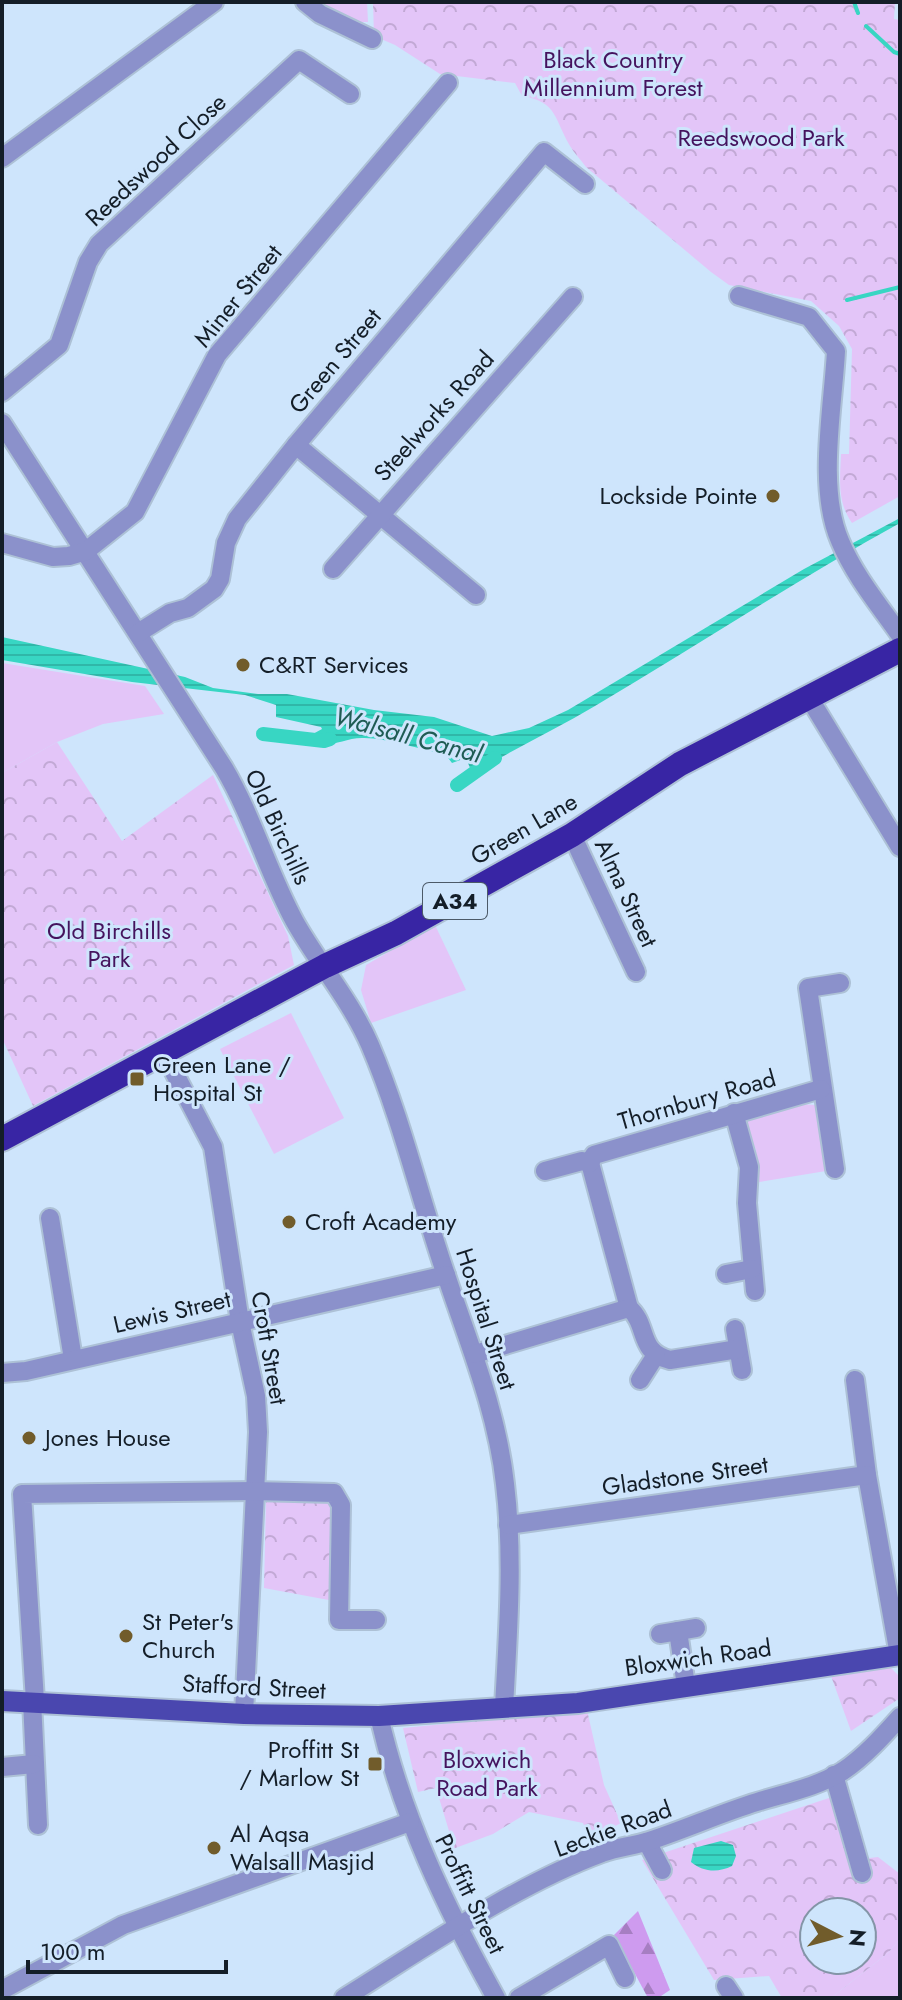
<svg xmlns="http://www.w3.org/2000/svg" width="902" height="2000" font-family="Jost,sans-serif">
<defs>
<pattern id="forest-firs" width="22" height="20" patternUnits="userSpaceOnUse" patternTransform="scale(2)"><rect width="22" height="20" fill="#ce9bef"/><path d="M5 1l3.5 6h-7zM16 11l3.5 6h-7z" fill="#a67ec2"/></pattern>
<pattern id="park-crowns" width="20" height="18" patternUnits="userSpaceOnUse" patternTransform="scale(2)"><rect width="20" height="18" fill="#e3c5f8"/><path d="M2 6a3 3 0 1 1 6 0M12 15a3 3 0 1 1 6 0" fill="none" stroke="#c2a9d5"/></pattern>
<pattern id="water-rules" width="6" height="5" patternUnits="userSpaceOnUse" patternTransform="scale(2)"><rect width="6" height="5" fill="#38d6c3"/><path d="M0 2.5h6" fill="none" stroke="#30b7a8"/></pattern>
</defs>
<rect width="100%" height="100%" fill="#cee5fc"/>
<g fill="#e3c5f8">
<path d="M314,2H367L368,22H349Z"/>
<path d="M2,663L145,686L164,714L103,724L57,742L2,773Z"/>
<path d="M435,925L466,990L371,1023L361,990L366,965Z"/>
<path d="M291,1013L344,1118L274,1154L220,1049Z"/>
<path d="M800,1104L815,1105L826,1171L759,1182L756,1150L745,1121Z"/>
<path d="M900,1939V1998H831L888,1953Z"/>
</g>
<path fill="url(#forest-firs)" d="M638,1911L670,1990L658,1998H648L614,1935Z"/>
<g fill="url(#park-crowns)" fill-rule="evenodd">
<path d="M373,2H895L894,19L900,20V496L852,523C837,502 840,479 841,454H849L852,349L839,326L811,301L729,285L711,272L586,167C581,160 574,153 570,146C554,119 558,102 522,96L515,83L440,74L395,45L374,36Z"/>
<path d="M57,742L122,841L213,775L288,936L294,965L33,1106L2,1038V773Z"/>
<path d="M269,1496L338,1502L334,1601L264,1588L266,1501Z"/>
<path d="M889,1666L900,1677V1698L851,1731L831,1676Z"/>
<path d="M587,1710L604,1785L621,1823L589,1840L583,1823L529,1812L493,1834L450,1850L447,1848L443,1838L449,1831L436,1788L418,1792L403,1728Z"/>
<path d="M835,1796L861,1859L878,1857L900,1874V1939L888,1953L831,1998H782L769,1976L714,1980L642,1860ZM814,1912H862V1960H814Z"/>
</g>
<g fill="url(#water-rules)">
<path d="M900,518V523C796,580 697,646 595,706C550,733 499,755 457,785L472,773L466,758L452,763L445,754C422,750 384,737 362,738C343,738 329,750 311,742V735L322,729L321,727L276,717V705L245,695L132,682L2,660V637L185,677L213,688L258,694H287L374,710L434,717L492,736L529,728L568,710L804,569Z"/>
<path d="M721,1841L733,1845L736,1856L732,1866C718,1873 703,1872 691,1862L694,1848Z"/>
</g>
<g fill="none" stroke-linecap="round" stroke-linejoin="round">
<g stroke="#38d6c3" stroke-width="4">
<path d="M854,2L858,13"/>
<path d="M866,26L894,52L900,54"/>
<path d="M847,300L900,287"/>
</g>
<g stroke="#38d6c3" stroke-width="14">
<path d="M263,734L324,741L330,739"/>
<path d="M457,785L495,758"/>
</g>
<defs>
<g id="minor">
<path d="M305,2L320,14L372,39"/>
<path d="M2,158L214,2"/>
<path d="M739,296L809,317L836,351C833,408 817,488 840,541C854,575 879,605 900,635"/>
<path d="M2,392L59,345L88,262L99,244L299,60L350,94"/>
<path d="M2,423L224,768C253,817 268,873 295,922C318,963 351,1001 370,1045C402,1120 420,1199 446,1275C469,1344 497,1411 505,1484C514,1557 508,1633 504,1707"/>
<path d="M296,445L476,595"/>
<path d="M2,543L53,557L69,556L86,551L135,512L217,355L448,83"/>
<path d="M333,569L573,297"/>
<path d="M138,633L170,613L188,608L214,589L220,579L226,543L237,519L296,445L544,152L585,184"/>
<path d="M808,696L900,847"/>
<path d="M572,835L636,972"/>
<path d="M163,1051L213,1147L240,1322L256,1396L258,1432L244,1714"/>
<path d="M734,1113L749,1167L747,1203L755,1291"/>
<path d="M590,1163L629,1308"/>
<path d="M835,1169L808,988L840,983"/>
<path d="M545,1171L582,1161L590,1163L594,1155L821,1089"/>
<path d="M50,1218L73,1359"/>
<path d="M726,1274L752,1269"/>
<path d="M735,1329L742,1370"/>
<path d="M475,1354L629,1308C649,1325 637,1352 670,1360L738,1349"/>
<path d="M2,1373L26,1371L446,1275"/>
<path d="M640,1380L656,1355"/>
<path d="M855,1380L867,1475L899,1655"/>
<path d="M508,1525L867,1475"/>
<path d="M678,1631L686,1686"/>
<path d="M660,1634L696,1628"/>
<path d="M32,1701L38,1825"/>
<path d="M35,1701L22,1494L254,1491L334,1493L341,1505L339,1620H376"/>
<path d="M379,1716C402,1817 446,1908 496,1998"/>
<path d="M2,1767L34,1764"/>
<path d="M834,1775L862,1873"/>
<path d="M647,1842L662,1870"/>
<path d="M726,1986L734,1998"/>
<path d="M2,1990L123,1925L410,1822"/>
<path d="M344,1998C423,1949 515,1885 602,1853C617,1847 634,1846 649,1841C686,1829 721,1813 757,1802C786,1793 817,1787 843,1771C864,1757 883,1736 900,1717"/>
<path d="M519,1998L609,1945L625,1978"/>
</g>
<path id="major" d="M2,1701L244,1714L379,1716L578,1703L900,1655"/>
<path id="highway" d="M2,1139L325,966L396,933L572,835L680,764L900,650"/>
</defs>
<use href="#minor" stroke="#adc1d6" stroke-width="22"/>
<use href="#major" stroke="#adc1d6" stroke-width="24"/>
<use href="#highway" stroke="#adc1d6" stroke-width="28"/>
<use href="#minor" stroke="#8b91cb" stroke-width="18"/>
<use href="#major" stroke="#4a47af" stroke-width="20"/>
<use href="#highway" stroke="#3825a4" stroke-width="24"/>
</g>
<g fill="#715c2b" stroke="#cee5fc" stroke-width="3">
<circle cx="773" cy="496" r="8"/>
<circle cx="243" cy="665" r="8"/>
<rect x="129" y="1071" width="16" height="16" rx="4"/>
<circle cx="289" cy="1222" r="8"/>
<circle cx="29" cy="1438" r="8"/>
<circle cx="126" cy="1636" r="8"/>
<rect x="367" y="1756" width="16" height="16" rx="4"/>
<circle cx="214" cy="1848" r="8"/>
</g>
<g text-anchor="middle" stroke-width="6" stroke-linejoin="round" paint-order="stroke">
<rect fill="#cee5fc" stroke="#4c5a68" stroke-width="2" x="423" y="883" width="64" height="36" rx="6"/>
<g font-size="22" font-weight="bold" fill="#141e28">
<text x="455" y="909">A34</text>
</g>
<g font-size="24" fill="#45135e" stroke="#cee5fc">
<text x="613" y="68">Black Country<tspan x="613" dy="28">Millennium Forest</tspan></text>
<text x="761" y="146">Reedswood Park</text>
<text x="109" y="939">Old Birchills<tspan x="109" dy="28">Park</tspan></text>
<text x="487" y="1768">Bloxwich<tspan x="487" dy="28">Road Park</tspan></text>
</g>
<g font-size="24" fill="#141e28" stroke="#cee5fc">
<text transform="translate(156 160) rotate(-43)" y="8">Reedswood Close</text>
<text transform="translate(238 296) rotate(-51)" y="8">Miner Street</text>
<text transform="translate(335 361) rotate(-50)" y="8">Green Street</text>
<text transform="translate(434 416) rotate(-48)" y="8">Steelworks Road</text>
<text transform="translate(278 827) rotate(65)" y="8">Old Birchills</text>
<text transform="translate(524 829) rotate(-30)" y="8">Green Lane</text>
<text transform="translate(626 893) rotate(65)" y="8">Alma Street</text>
<text transform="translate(697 1100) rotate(-16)" y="8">Thornbury Road</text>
<text transform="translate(172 1312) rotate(-13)" y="8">Lewis Street</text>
<text transform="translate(486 1319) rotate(72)" y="8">Hospital Street</text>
<text transform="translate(269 1348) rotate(80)" y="8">Croft Street</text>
<text transform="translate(685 1476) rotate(-8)" y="8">Gladstone Street</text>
<text transform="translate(698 1658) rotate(-8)" y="8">Bloxwich Road</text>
<text transform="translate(254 1687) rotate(3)" y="8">Stafford Street</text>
<text transform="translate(613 1829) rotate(-20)" y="8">Leckie Road</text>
<text transform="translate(470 1894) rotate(64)" y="8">Proffitt Street</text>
</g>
<g font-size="24" fill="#141e28" stroke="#cee5fc" text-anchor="start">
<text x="757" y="504" text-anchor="end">Lockside Pointe</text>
<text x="259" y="673">C&amp;RT Services</text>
<text x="153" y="1073">Green Lane /<tspan x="153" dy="28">Hospital St</tspan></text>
<text x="305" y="1230">Croft Academy</text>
<text x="45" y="1446">Jones House</text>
<text x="142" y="1630">St Peter's<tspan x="142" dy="28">Church</tspan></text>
<text x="359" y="1758" text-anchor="end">Proffitt St<tspan x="359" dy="28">/ Marlow St</tspan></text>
<text x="230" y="1842">Al Aqsa<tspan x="230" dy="28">Walsall Masjid</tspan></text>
</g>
<g font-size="26" font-style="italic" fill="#1f5c54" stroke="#cee5fc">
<text transform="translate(408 735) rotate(15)" y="9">Walsall Canal</text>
</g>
</g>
<rect width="902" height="2000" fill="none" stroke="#141e28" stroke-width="8"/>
<g transform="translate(838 1936) rotate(96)"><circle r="38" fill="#cee5fc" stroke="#8495a7" stroke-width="2"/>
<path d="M0-6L14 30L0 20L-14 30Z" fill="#715c2b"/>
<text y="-12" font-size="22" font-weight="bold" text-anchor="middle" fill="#141e28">N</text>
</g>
<path d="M28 1960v12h198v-12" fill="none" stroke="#141e28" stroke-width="4"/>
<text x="40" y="1960" font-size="24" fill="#141e28" stroke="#cee5fc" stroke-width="6" paint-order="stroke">100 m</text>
</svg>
